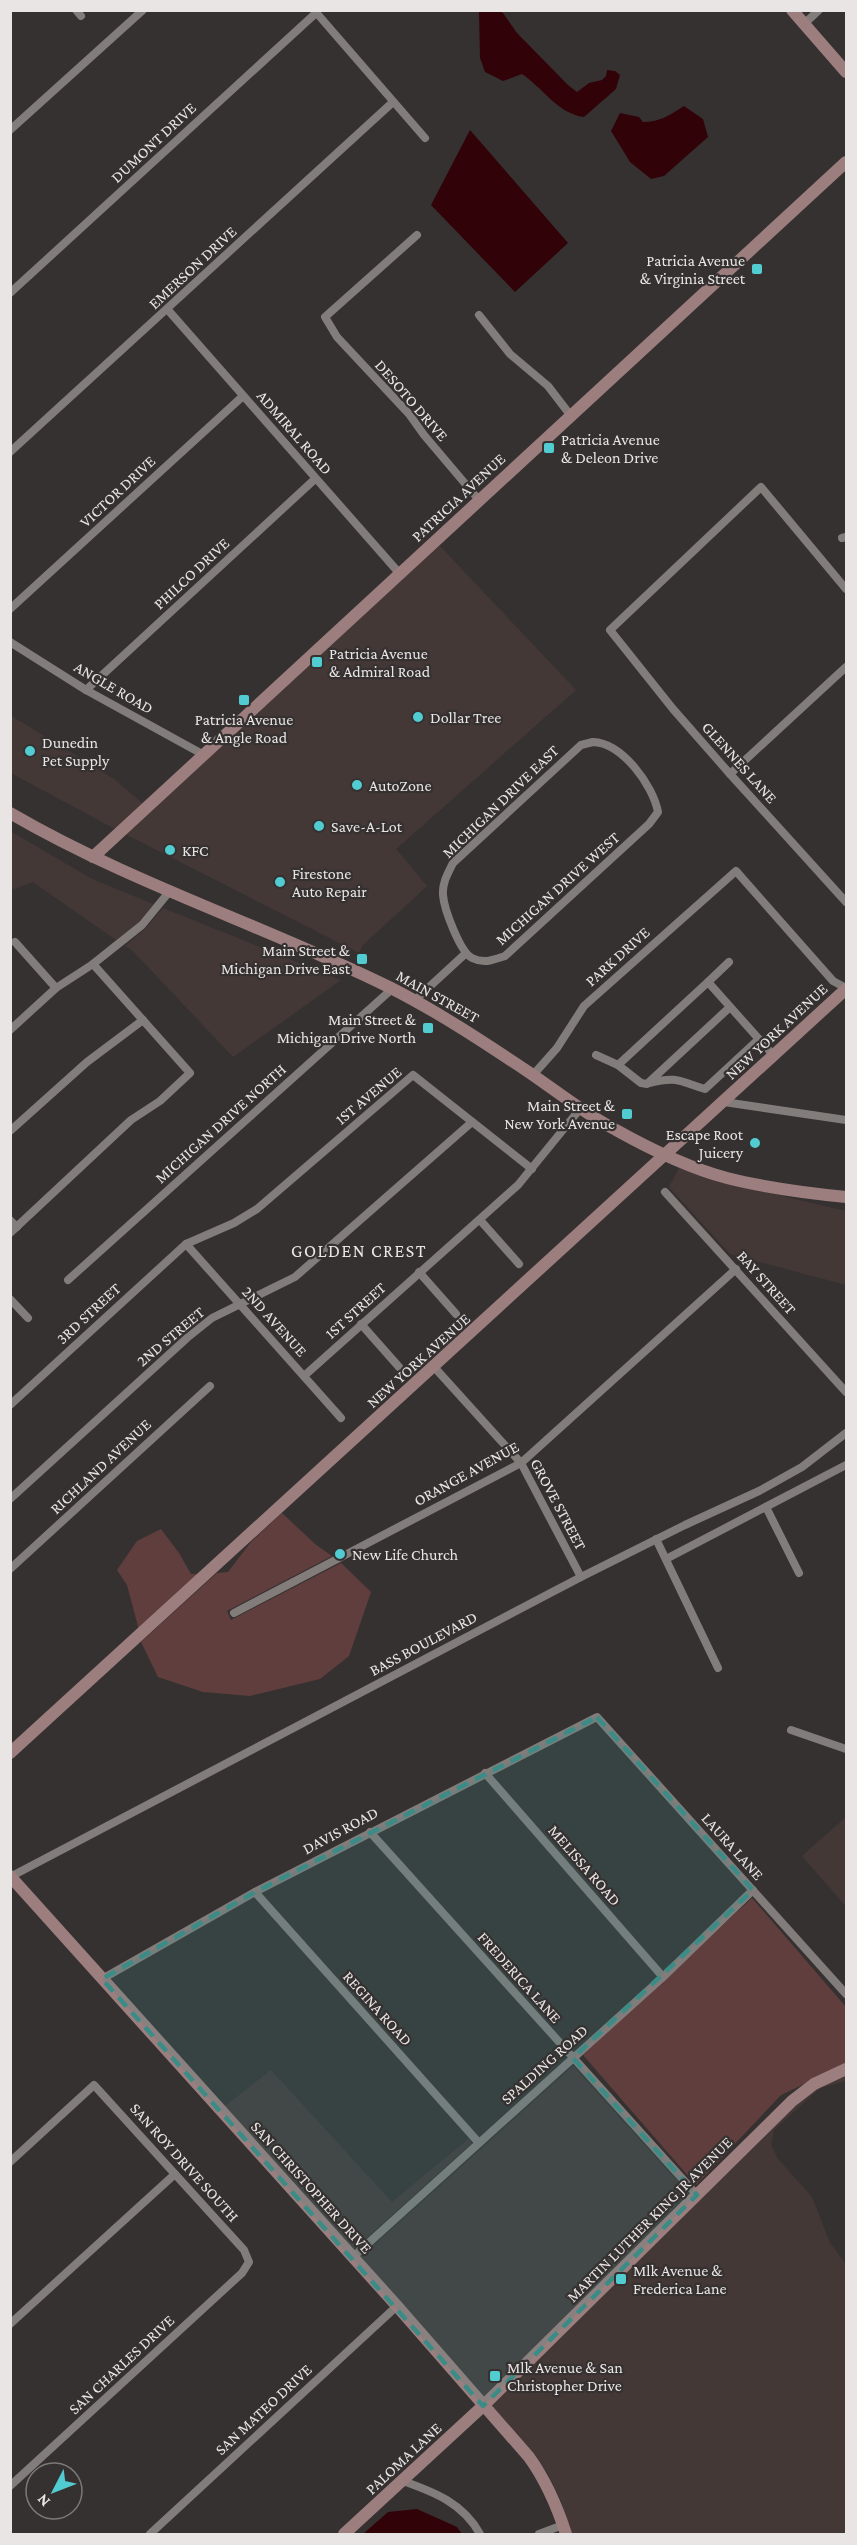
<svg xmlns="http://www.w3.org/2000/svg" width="857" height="2545" font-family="'Crimson Pro',serif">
<rect width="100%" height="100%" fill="#363131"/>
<g fill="#443837">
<path d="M439,545L576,690L396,849L427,886L363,945L359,953L125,834Z"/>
<path d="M10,715L114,779L143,804L115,829L11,773Z"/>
<path d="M10,831L92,879L153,904L139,922L116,940L33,882L11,890Z"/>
<path d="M163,908L341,980L233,1057L133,951L125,946L145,929Z"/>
<path d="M679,1168L723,1182L846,1211V1285L730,1254L669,1187Z"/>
<path d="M846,1817V1906L802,1856Z"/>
<path d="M573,2066L688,2193L641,2242L484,2398L361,2257Z"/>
<path d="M271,2070L392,2202L468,2139L472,2143L354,2249L225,2106Z"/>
<path d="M846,2075V2081L820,2088L788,2117L774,2130L771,2145L778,2159L812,2197L830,2243L846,2264V2534H572L561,2501L548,2474L534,2453L491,2406L796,2105L816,2089Z"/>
</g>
<g fill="#603e3e">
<path d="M282,1513L315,1544L332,1556L227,1611L231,1620L341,1563L371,1592L349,1656L320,1679L250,1696L203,1692L158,1677L141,1642L217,1573L228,1572L251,1542Z"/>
<path d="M161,1529L179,1553L191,1574H201L139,1630L127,1585L117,1570L137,1541Z"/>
<path d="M752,1898L846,2007V2064L781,2095L696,2185L583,2055Z"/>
</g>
<g fill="#310208">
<path d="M479,11H500L503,13L517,33L568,85L577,92L589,83L602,80L606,76L607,70L615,71L620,75L616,89L584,117C558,114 543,88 522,74L503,81L485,72L480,58Z"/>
<path d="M684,106L703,119L708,137L664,176L651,179L630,162L611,131L620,113L639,117L643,122C660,122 670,115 684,106Z"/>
<path d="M470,130L568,243L515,292L431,205Z"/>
<path d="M417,2509L457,2527L462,2534H363L388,2512Z"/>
</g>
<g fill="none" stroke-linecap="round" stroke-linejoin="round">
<g stroke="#827c7b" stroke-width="8">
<path d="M76,10L81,16"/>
<path d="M314,10L425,138"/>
<path d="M804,24L819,10"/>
<path d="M10,130L143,10"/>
<path d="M417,235L325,317L337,337L409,414L424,435L479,500"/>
<path d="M10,293L316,13"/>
<path d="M168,310L400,574"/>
<path d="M479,315L510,354L548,386L571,416"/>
<path d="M10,452L393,102"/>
<path d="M842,538L846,537"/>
<path d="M846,589L761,487L610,630L673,709L730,774L846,902"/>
<path d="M10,609L243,396"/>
<path d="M10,642L86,690L204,755"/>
<path d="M86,690L315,479"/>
<path d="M593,742C622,743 653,785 658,812L649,824L505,956C493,960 484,964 472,958C460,952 444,909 443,895C442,883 448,873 453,863L581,745Z"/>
<path d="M730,774L846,667"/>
<path d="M15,942L56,988"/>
<path d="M708,982L729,962"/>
<path d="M415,1000L465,954"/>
<path d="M730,1007L647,1084L641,1083L618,1065L708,982L774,1056"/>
<path d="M10,1030L56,988L93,964L142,925L169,892"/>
<path d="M596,1055L618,1065"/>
<path d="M533,1075L557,1048L584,1006L736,871L833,981L846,988"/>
<path d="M649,1083C678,1076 679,1081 705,1089L759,1039"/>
<path d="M724,1102L846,1120"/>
<path d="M10,1131L87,1062L143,1020"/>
<path d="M665,1192L846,1392"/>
<path d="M10,1220L17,1227"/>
<path d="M480,1220L519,1264"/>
<path d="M10,1233L131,1120L160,1101L190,1073L93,964"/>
<path d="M186,1244L341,1418"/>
<path d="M419,1272L456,1314"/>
<path d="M68,1280L392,989"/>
<path d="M10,1299L28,1318"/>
<path d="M361,1324L399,1367"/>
<path d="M435,1368L521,1463L581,1577"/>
<path d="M304,1376L518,1185L580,1109"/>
<path d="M10,1405L186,1244L234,1223L257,1209L413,1075L532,1169"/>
<path d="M10,1499L187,1338L212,1318L295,1277L472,1122"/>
<path d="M766,1507L799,1573"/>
<path d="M656,1539L718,1668"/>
<path d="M666,1559L846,1465"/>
<path d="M10,1569L210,1386"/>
<path d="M234,1613L521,1463L736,1269"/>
<path d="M791,1730L846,1749"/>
<path d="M485,1773L663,1977"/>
<path d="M370,1832L697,2195"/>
<path d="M10,1877L581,1577L685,1525L759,1491L802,1467L846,1433"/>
<path d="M255,1892L479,2143"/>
<path d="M102,1979L255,1892L597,1717L846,1994"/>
<path d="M10,2162L94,2085L244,2250L249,2262L242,2273L10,2486"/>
<path d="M353,2257L663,1977L753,1890"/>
<path d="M10,2324L175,2174"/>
<path d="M403,2481C434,2492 463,2503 480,2534"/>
<path d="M150,2534L397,2306"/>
<path d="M539,2534L563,2525"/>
</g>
<g stroke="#9d7e7e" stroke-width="12">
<path d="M792,10L846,72"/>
<path d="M10,813C132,884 266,926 391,988C440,1013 485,1043 530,1073C559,1093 585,1114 616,1130C650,1149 689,1168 727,1178C766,1188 806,1193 846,1197"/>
<path d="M93,857L846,162"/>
<path d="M10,1753L846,989"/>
<path d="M10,1876L397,2306L529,2457C547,2482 557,2506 566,2534"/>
<path d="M344,2534L483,2406L792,2101L814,2084L846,2069"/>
</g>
</g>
<path fill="#3b8c86" fill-opacity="0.2" stroke="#3b8c86" stroke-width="4.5" stroke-dasharray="12 8" stroke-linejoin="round" d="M597,1717L753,1890L573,2058L697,2195L483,2406L102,1979L255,1892Z"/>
<g fill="#51ccd1" stroke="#363131" stroke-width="2">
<rect x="751" y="263" width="12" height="12" rx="3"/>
<rect x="543" y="442" width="12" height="12" rx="3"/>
<rect x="311" y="656" width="12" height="12" rx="3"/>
<rect x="238" y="694" width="12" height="12" rx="3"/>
<circle cx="418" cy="717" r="6"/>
<circle cx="30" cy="751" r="6"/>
<circle cx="357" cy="785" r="6"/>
<circle cx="319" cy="826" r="6"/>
<circle cx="170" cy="850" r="6"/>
<circle cx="280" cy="882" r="6"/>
<rect x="356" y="953" width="12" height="12" rx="3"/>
<rect x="422" y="1022" width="12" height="12" rx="3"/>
<rect x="621" y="1108" width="12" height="12" rx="3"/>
<circle cx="755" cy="1143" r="6"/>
<circle cx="340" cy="1554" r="6"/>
<rect x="615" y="2273" width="12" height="12" rx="3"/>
<rect x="489" y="2370" width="12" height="12" rx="3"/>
</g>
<g text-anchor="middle" stroke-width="4.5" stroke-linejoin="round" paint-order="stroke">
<g font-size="16" fill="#e9e5e5" stroke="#363131">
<text transform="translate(153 142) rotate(-43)" y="6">DUMONT DRIVE</text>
<text transform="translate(192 267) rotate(-43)" y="6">EMERSON DRIVE</text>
<text transform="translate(412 400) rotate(49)" y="6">DESOTO DRIVE</text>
<text transform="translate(295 432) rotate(49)" y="6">ADMIRAL ROAD</text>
<text transform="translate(117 491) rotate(-43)" y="6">VICTOR DRIVE</text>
<text transform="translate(458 497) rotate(-43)" y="6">PATRICIA AVENUE</text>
<text transform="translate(191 573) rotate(-43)" y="6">PHILCO DRIVE</text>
<text transform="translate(114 687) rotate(30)" y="6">ANGLE ROAD</text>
<text transform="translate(740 762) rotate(48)" y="6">GLENNES LANE</text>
<text transform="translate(500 801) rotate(-44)" y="6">MICHIGAN DRIVE EAST</text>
<text transform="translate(557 888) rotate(-42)" y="6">MICHIGAN DRIVE WEST</text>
<text transform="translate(617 956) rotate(-42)" y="6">PARK DRIVE</text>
<text transform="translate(438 996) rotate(29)" y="6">MAIN STREET</text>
<text transform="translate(776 1031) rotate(-43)" y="6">NEW YORK AVENUE</text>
<text transform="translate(368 1095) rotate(-40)" y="6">1ST AVENUE</text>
<text transform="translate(220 1123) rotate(-42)" y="6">MICHIGAN DRIVE NORTH</text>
<text transform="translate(767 1282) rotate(48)" y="6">BAY STREET</text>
<text transform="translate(355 1310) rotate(-42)" y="6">1ST STREET</text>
<text transform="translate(88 1313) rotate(-43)" y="6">3RD STREET</text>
<text transform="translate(275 1321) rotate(48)" y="6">2ND AVENUE</text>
<text transform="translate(170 1336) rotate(-40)" y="6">2ND STREET</text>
<text transform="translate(418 1360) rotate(-42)" y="6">NEW YORK AVENUE</text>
<text transform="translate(100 1466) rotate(-43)" y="6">RICHLAND AVENUE</text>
<text transform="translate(466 1473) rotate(-29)" y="6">ORANGE AVENUE</text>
<text transform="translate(559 1504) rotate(62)" y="6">GROVE STREET</text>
<text transform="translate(423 1643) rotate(-28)" y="6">BASS BOULEVARD</text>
<text transform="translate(340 1830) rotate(-28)" y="6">DAVIS ROAD</text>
<text transform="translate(733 1846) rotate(48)" y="6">LAURA LANE</text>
<text transform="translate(585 1865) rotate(49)" y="6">MELISSA ROAD</text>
<text transform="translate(520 1977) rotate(48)" y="6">FREDERICA LANE</text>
<text transform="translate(378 2008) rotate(48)" y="6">REGINA ROAD</text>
<text transform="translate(544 2064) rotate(-42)" y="6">SPALDING ROAD</text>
<text transform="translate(185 2162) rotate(48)" y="6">SAN ROY DRIVE SOUTH</text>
<text transform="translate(312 2187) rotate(48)" y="6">SAN CHRISTOPHER DRIVE</text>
<text transform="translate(649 2219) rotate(-45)" y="6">MARTIN LUTHER KING JR AVENUE</text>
<text transform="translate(121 2364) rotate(-43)" y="6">SAN CHARLES DRIVE</text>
<text transform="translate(263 2409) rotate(-43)" y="6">SAN MATEO DRIVE</text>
<text transform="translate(403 2458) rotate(-43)" y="6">PALOMA LANE</text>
</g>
<g font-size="16" fill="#e9e5e5" stroke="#363131" text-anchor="start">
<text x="745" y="266" text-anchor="end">Patricia Avenue<tspan x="745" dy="18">&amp; Virginia Street</tspan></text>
<text x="561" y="445">Patricia Avenue<tspan x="561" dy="18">&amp; Deleon Drive</tspan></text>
<text x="329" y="659">Patricia Avenue<tspan x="329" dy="18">&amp; Admiral Road</tspan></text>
<text x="430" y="723">Dollar Tree</text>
<text x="244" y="725" text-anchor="middle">Patricia Avenue<tspan x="244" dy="18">&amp; Angle Road</tspan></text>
<text x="42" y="748">Dunedin<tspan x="42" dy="18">Pet Supply</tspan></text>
<text x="369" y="791">AutoZone</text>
<text x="331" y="832">Save-A-Lot</text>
<text x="182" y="856">KFC</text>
<text x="292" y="879">Firestone<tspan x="292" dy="18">Auto Repair</tspan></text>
<text x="350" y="956" text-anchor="end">Main Street &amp;<tspan x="350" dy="18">Michigan Drive East</tspan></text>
<text x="416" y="1025" text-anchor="end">Main Street &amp;<tspan x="416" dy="18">Michigan Drive North</tspan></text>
<text x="615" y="1111" text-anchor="end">Main Street &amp;<tspan x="615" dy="18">New York Avenue</tspan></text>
<text x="743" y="1140" text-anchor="end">Escape Root<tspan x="743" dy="18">Juicery</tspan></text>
<text x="352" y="1560">New Life Church</text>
<text x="633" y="2276">Mlk Avenue &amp;<tspan x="633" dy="18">Frederica Lane</tspan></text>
<text x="507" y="2373">Mlk Avenue &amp; San<tspan x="507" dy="18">Christopher Drive</tspan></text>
</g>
<g font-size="18" letter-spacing="1.5" fill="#e9e5e5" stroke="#363131">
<text x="359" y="1257">GOLDEN CREST</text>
</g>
</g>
<rect width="857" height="2545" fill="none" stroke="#e9e5e5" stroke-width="24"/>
<g transform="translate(54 2491) rotate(228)"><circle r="28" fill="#363131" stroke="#7e7979" stroke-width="1.5"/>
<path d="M0-4.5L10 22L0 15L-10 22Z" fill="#51ccd1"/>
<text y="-9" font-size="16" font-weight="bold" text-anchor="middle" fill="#e9e5e5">N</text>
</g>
</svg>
